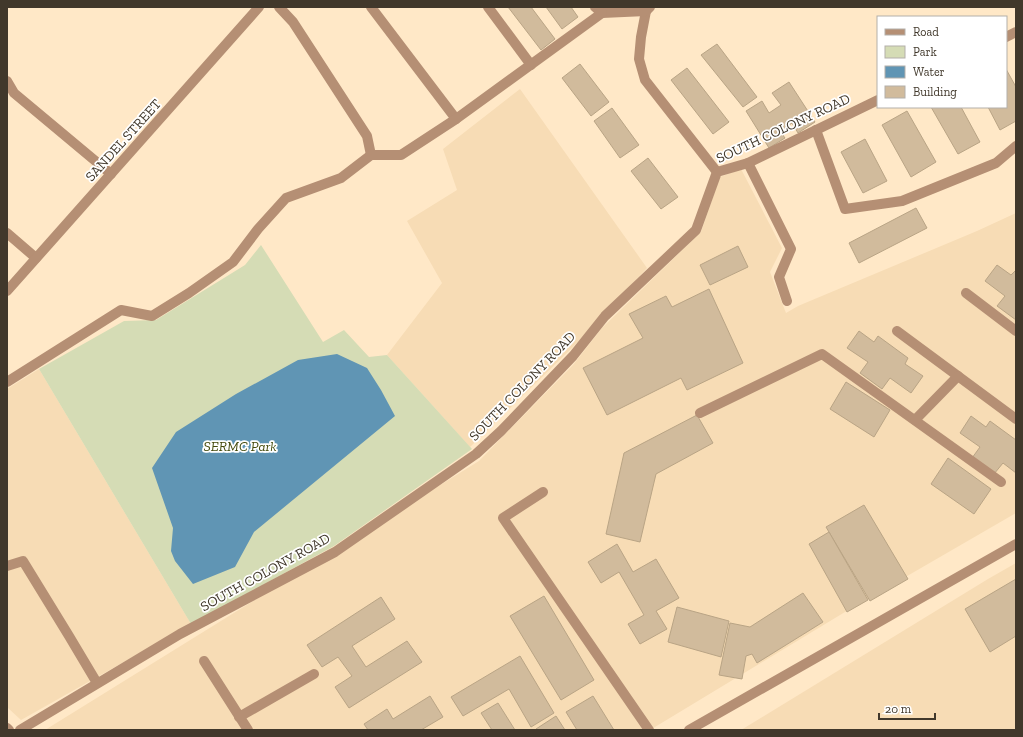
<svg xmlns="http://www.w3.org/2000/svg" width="1023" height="737" font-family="'Zilla Slab',serif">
<rect width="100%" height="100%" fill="#ffe8c7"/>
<g fill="#f7dcb5">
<path d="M520,89L647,268L573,347L470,447L387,355L442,283L407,221L457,190L443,149Z"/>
<path d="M741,169L782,248L770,272L786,313L798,306L977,231L1016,213V513L845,612L650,730H45L479,461L573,365L602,328L701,232L720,177Z"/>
<path d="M39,369L191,624L21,720L7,707V389Z"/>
<path d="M1016,563V730H741L988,579Z"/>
</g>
<path fill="#d5dcb5" d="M261,245L323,342L344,330L369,357L387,355L472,449L334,546L191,624L39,369L124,321L156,320L245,265Z"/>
<path fill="#6095b4" d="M337,354L367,368L381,390L395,416L254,532L235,567L193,584L175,561L171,551L173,528L152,468L176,432L236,394L298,360Z"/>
<g fill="#d1bb9c" stroke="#b9a485">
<path d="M508,7H531L555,39L541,50Z"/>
<path d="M546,7H571L578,17L562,29Z"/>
<path d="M717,44L757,97L743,107L701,55Z"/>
<path d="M580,64L609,102L591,116L562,78Z"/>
<path d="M687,68L729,122L713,134L671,80Z"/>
<path d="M1006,69L1016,87V121L1000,130L988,107H1006Z"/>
<path d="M789,82L815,122L798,133L792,123L780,131L785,138L769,148L746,111L762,101L769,113L781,105L772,93Z"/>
<path d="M931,107H961L980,142L958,154Z"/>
<path d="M612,108L639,145L620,158L594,121Z"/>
<path d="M907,111L936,162L911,177L882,125Z"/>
<path d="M865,139L887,181L863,193L841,152Z"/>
<path d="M648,158L678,197L661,209L631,171Z"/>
<path d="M916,208L927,228L859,263L849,243Z"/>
<path d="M738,246L748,267L710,285L700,265Z"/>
<path d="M997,265L1011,275L1016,270V320L997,306L1005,296L985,281Z"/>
<path d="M709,289L743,363L687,390L681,378L607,415L583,368L643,338L629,314L666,296L672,307Z"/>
<path d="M859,331L874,342L878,336L908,358L905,364L923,376L911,393L890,378L882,389L860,373L868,362L847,348Z"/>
<path d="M846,382L890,410L874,437L830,409Z"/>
<path d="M697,415L713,443L656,474L640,542L606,534L624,453Z"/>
<path d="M971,416L986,427L990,421L1016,440V473L1003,463L994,474L972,458L980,447L960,433Z"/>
<path d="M948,458L991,489L974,514L931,484Z"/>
<path d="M864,505L908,579L870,601L826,527Z"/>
<path d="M829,532L868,600L847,612L809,544Z"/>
<path d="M617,544L633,572L656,559L679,598L656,611L667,629L640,644L628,624L644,615L619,572L601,583L588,562Z"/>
<path d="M1016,579V636L990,652L965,609Z"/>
<path d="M803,593L823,622L757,663L752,654L746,656L742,679L719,675L730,623L750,627Z"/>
<path d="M544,596L594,680L561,700L510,616Z"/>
<path d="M381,597L395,619L352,646L366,667L407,641L422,662L349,708L335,687L352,676L338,657L322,667L307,645Z"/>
<path d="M677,607L729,621L721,657L668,642Z"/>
<path d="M520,656L554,713L531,727L509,689L463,716L451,697Z"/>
<path d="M430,696L443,717L421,730H368L364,724L387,709L393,719Z"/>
<path d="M593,696L614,730H577L566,712Z"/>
<path d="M498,703L515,730H492L481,713Z"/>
<path d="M556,716L565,730H537L536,729Z"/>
</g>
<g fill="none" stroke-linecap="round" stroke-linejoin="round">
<g stroke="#b58f74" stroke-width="10">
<path d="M279,7L293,22L367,136L371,155"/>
<path d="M371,7L456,119"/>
<path d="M488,7L531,65"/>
<path d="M646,11L641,37L639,59L645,80L717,172"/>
<path d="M602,13L646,11L650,7"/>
<path d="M1006,37L1016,32"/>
<path d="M7,81L14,93L111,174"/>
<path d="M816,130L845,209L902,201L996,163L1016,146"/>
<path d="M748,163L791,249L779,277L787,301"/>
<path d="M7,233L36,258"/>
<path d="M7,291L259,7"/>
<path d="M966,293L1016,331"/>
<path d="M897,331L1016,419"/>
<path d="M7,382L121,310L152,316L189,293L233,262L258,229L286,198L341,178L371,155H401L456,119L602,13L595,7"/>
<path d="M700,413L822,354L1001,482"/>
<path d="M915,420L958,376"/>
<path d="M543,492L503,518L649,730"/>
<path d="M7,566L23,561L69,636L97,683"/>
<path d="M204,661L248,730"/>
<path d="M239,717L314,674"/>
<path d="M7,728L9,730"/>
<path d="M20,730L180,634L335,552L476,454L501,431L573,356L605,316L696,230L717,172L748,163L878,100"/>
<path d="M689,730L1016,544"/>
</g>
</g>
<g text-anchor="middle" stroke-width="3.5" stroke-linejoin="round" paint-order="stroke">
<g font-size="14" fill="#41382b" stroke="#fff">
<text transform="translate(783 128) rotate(-25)" y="5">SOUTH COLONY ROAD</text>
<text transform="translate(123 140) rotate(-48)" y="5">SANDEL STREET</text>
<text transform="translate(522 386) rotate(-46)" y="5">SOUTH COLONY ROAD</text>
<text transform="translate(265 572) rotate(-29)" y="5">SOUTH COLONY ROAD</text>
</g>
<g font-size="14" font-style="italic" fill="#43490a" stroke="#fff">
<text x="240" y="451">SERMC Park</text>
</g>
</g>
<rect width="1023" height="737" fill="none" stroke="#41382b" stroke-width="16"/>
<rect x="877" y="16" width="130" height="92" fill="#ffffff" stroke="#b3afaa"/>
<rect x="885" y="29" width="20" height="6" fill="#b58f74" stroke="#b3afaa"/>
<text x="913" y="36" font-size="12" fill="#41382b">Road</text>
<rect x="885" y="46" width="20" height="12" fill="#d5dcb5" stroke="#b3afaa"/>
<text x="913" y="56" font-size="12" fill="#41382b">Park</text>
<rect x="885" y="66" width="20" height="12" fill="#6095b4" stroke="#b3afaa"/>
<text x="913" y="76" font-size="12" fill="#41382b">Water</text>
<rect x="885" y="86" width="20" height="12" fill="#d1bb9c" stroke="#b3afaa"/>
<text x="913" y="96" font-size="12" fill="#41382b">Building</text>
<path d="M879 713v6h56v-6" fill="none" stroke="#41382b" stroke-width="2"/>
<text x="885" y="713" font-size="12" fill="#41382b" stroke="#ffffff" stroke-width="3" paint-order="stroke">20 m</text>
</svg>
